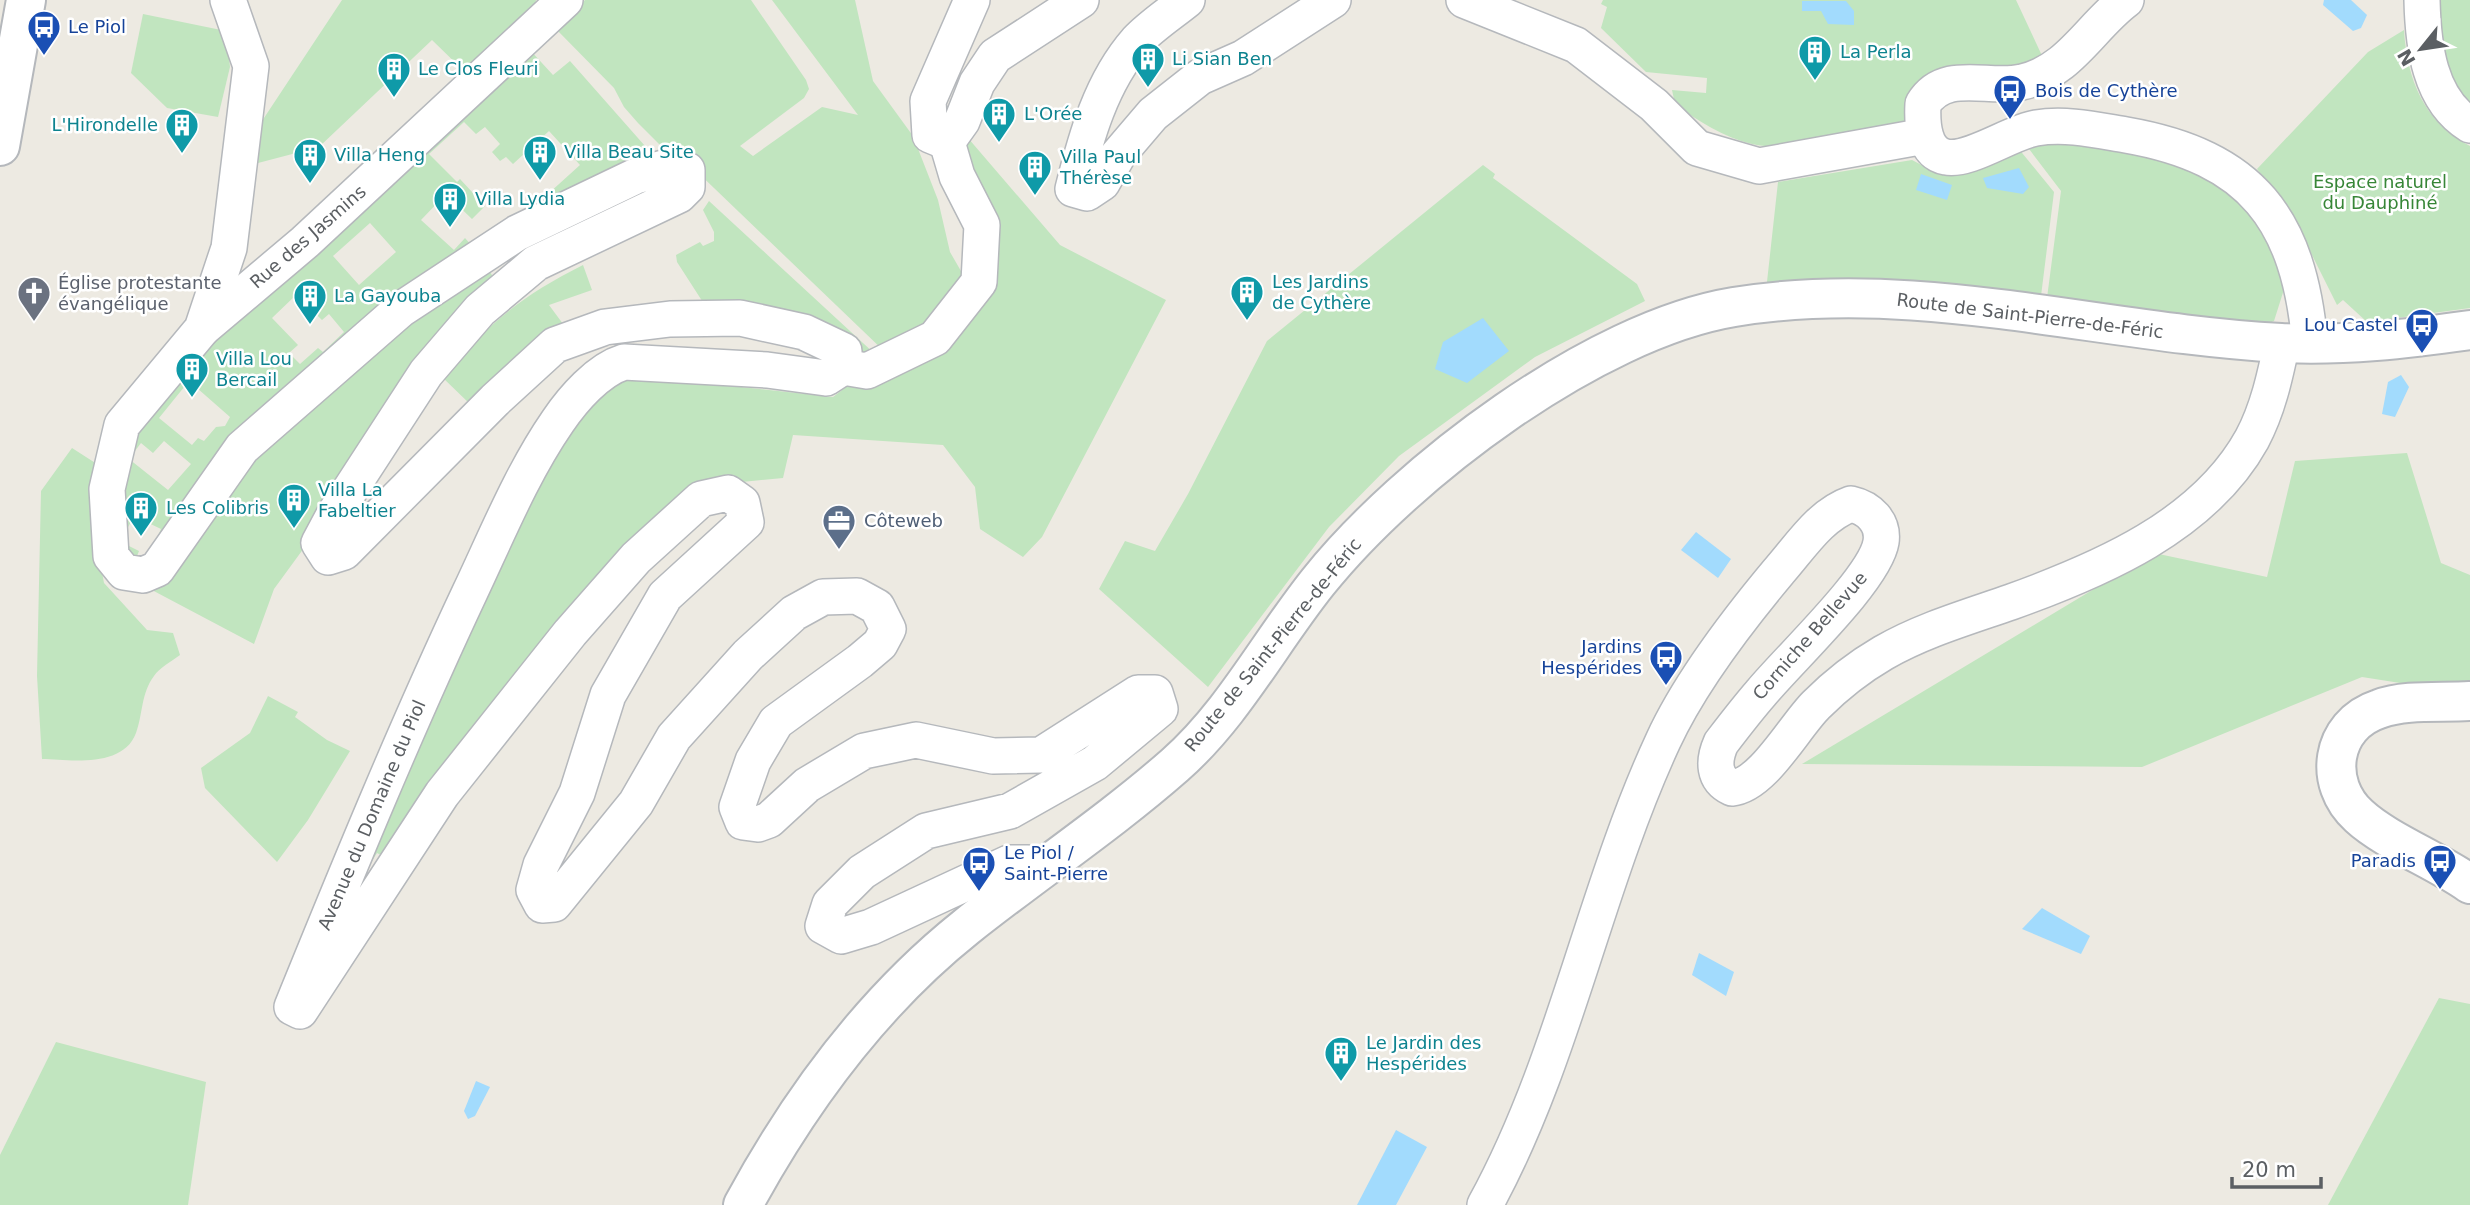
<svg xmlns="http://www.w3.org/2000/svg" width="2470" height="1205" font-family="'DejaVu Sans',sans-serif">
<rect width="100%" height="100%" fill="#edeae2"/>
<g fill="#c1e5bf" fill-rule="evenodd">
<path d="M342,0H536L532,19L469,76L432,40L319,147L258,163L260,124Z"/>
<path d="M585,0H751L806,80L809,89L804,98L740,146L753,156L822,107L858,115L772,0H855L873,81L913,136L938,200L950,252L965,278L928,329L886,353L689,164L669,154L638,123L624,107L614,88L556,29Z"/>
<path d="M1603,0H2016L2044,60L2023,69H1936L1914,88L1903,126C1860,134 1794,154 1752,144C1723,137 1698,121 1675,104L1672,90L1706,93L1707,78L1646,72L1601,28L1607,7L1601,4Z"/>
<path d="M2438,0H2470V103C2443,79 2437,35 2438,0Z"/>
<path d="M143,14L226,31L230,67L218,117L167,108L131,73Z"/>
<path d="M2404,30C2407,79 2424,123 2470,146V308L2367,322L2343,300L2337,305L2292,215L2257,169L2368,52Z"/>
<path d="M530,50L553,75L570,61L660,163L616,177L543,209L439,271L375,316L240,434L187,505L163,550L151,560L143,562L124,551C111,523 128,438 145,412C155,398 170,384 181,371ZM464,122L476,134L485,127L500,144L492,152L500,161L506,157L513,164L549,131L580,165L538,203L473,247L465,238L454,250L421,220L446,194L472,219L485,206L460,179L457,182L429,154ZM370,223L396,252L359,285L333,256ZM296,295L322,320L329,314L344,332L323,352L318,348L300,364L289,353L298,345L272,318ZM189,381L230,417L225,426L216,427L204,441L198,438L192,445L159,418ZM164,441L191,464L168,490L129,459L141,443L153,453ZM134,516L161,529L153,547L159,550L153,557L137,556L139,551L127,545L126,531Z"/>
<path d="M968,138L1060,245L1166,300L1042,537L1023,557L980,529L975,487L943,445L793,435L783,478L722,484L387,858L377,853L372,861L359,855L524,507L563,436L596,396L630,375L833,397L985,281L948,178Z"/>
<path d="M2046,139L2105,145L2212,175L2263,226L2286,283L2274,321L2265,325L2047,298L2061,191L2026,145Z"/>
<path d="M2018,148L2054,192L2041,296L1766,291L1778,182L1912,160L1937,173L1947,174Z"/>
<path d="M1483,165L1495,174L1493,178L1637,284L1645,301L1535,357L1399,456L1329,527L1208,687L1099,589L1125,541L1155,551L1188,494L1267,341Z"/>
<path d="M709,201L876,355L867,356L706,307L677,262L676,255L700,242L703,246L714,241V232L703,210Z"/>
<path d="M485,263L497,284L274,589L254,644L150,589L271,434Z"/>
<path d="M583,265L592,290L549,305L566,328L472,406L442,377C488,324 521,296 583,265Z"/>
<path d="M72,448L100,466L101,567L104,583L147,630L173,633L180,655C172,661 159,668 154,676C141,693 143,714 136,733C123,768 71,760 42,759L37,676L41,491Z"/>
<path d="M2407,453L2441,563L2470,575V694L2362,677L2142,767L1802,764L2154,553L2267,577L2295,461Z"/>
<path d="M268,696L298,712L295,717L327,740L350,751L308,820L277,862L205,788L201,768L250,733Z"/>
<path d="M2439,998L2470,1004V1205H2328Z"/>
<path d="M56,1042L206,1082L188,1205H0V1155Z"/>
</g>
<g fill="#a2dbfd">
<path d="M2324,0H2351L2367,15L2361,28L2353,31L2323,5Z"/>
<path d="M1802,1H1846L1854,11V25L1828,24L1821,11H1802Z"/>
<path d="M2019,168L2029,187L2023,194L1987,188L1983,178Z"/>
<path d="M1921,174L1952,185L1947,200L1916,190Z"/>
<path d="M1483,318L1509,351L1467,383L1435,369L1443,342Z"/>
<path d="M2401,375L2409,387L2395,417L2382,414L2388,382Z"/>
<path d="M1696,532L1731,559L1718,578L1681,550Z"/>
<path d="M2042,908L2090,936L2081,954L2022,929Z"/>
<path d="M1699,953L1734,972L1726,996L1692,975Z"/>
<path d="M476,1081L490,1087L475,1116L468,1119L464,1111Z"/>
<path d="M1396,1130L1427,1147L1396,1205H1357Z"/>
</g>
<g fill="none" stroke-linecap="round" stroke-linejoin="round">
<defs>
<g id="minor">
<path d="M228,0L251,66L229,248L202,329L122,425L107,489L111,556L124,572L143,575L157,569L242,448L400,310L517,233L636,176L670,166L687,170V187L679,195L536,263L480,310L426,373L335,513L319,543L328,557L344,552L495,400L555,345L605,327L670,319L740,318L804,332L844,351L843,367L826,378L767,370L624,362C598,370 573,399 558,421C522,473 497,535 470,592C406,728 349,867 292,1007L300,1011L442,794L570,633L636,558L701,499L728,493L742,503L746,522L665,596L608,695L577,793L541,865L534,890L542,905L554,904L636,803L674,737L748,655L794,613L823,597L857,596L877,607L888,629L880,644L860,661L776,722L753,761L737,807L743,822L758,824L769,820L807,785L864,751L916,740L993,756L1041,755L1138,693H1155L1160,709L1095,763L1010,811L926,831L862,872L830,904L823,926L841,936L871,927L1009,863H1028L1038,872"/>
<path d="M972,0L928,101L930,135L947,142L962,121L977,83L995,56L1081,0"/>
<path d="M1187,0C1171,13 1151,26 1137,41C1101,82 1086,137 1073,189L1087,193L1102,183L1118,155L1153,114L1200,77L1243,58L1333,0"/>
<path d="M1464,0L1576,45L1654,105L1697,148L1759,166L1925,136"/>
<path d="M2126,0C2091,26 2069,72 2022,82C1989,90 1945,68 1923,104C1922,122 1923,153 1946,157C1969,162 2011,132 2036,128C2066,123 2096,130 2126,135C2252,157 2299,219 2310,344"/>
<path d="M2422,0C2423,45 2429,100 2470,125"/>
<path d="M202,329L305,242L565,0"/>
<path d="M843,367L867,371L935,338L979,282L982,225L957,176L947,142"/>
<path d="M1485,1205C1565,1059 1593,892 1663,741C1690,682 1738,620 1779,571C1801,546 1820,515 1851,504C1869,508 1884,522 1881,542C1875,579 1788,660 1761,693C1747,709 1734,726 1721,743C1713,761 1713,779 1732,788C1763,785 1794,727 1816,705C1836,685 1859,667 1883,653C1923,630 1968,617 2011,602C2100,570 2204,526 2252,439C2268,409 2275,376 2282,343"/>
</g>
<g id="tertiary">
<path d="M0,146L26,0"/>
<path d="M2470,701C2441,703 2406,699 2379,709C2330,725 2323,784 2359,816C2386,841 2438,861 2470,884"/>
<path d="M743,1205C800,1100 872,1002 966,927C1035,872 1109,823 1175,765C1233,714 1270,642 1318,582C1406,472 1594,330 1734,307C1917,277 2098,333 2281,343C2344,346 2407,339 2470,330"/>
</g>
</defs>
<use href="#minor" stroke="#b5b8bc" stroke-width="38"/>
<use href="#tertiary" stroke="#b5b8bc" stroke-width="42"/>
<use href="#minor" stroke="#fff" stroke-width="35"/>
<use href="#tertiary" stroke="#fff" stroke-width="38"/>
</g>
<defs>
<symbol id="bus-pin" viewBox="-11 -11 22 30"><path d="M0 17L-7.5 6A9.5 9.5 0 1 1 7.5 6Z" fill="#1a4fb4" stroke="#fff"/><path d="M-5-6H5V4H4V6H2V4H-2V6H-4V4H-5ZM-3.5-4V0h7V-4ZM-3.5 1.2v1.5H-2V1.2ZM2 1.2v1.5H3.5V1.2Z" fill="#fff"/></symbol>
<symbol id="building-pin" viewBox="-11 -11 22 30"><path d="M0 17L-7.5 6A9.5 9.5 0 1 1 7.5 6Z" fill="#0f9aa8" stroke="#fff"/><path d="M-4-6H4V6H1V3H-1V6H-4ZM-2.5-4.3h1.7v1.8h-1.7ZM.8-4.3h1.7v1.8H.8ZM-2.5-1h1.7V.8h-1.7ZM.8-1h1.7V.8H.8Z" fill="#fff"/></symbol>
<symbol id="church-pin" viewBox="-11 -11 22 30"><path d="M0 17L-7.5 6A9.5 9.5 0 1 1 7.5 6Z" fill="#6b7280" stroke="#fff"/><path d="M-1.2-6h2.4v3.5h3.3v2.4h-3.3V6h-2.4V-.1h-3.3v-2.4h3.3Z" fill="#fff"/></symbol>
<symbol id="office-pin" viewBox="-11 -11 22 30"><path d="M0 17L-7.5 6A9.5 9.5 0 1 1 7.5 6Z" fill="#5c6f8a" stroke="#fff"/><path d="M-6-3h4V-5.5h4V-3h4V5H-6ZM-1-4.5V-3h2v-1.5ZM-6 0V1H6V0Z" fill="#fff"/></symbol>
</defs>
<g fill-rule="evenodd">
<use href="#bus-pin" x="25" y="8" width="38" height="52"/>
<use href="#building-pin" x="1796" y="33" width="38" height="52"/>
<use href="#building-pin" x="1129" y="40" width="38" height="52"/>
<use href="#building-pin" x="375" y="50" width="38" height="52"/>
<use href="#bus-pin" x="1991" y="72" width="38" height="52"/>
<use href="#building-pin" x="980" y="95" width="38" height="52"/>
<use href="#building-pin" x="163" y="106" width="38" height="52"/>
<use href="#building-pin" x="521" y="133" width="38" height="52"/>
<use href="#building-pin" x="291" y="136" width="38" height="52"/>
<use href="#building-pin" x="1016" y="148" width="38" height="52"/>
<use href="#building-pin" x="431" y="180" width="38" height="52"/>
<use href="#building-pin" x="1228" y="273" width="38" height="52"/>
<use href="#church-pin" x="15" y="274" width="38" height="52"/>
<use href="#building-pin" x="291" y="277" width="38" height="52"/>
<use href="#bus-pin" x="2403" y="306" width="38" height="52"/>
<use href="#building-pin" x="173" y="350" width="38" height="52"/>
<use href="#building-pin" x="275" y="481" width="38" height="52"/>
<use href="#building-pin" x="122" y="489" width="38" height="52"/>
<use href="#office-pin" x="820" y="502" width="38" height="52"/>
<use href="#bus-pin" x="1647" y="638" width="38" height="52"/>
<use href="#bus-pin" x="2421" y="842" width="38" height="52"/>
<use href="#bus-pin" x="960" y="844" width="38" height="52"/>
<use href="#building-pin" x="1322" y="1034" width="38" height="52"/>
</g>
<g text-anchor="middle" stroke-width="5" stroke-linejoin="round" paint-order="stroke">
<g font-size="18" fill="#164399" stroke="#fff" text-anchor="start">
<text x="68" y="33">Le Piol</text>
<text x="2035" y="97">Bois de Cythère</text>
<text x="2398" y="331" text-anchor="end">Lou Castel</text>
<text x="1642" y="653" text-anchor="end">Jardins<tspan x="1642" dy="21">Hespérides</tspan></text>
<text x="1004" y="859">Le Piol /<tspan x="1004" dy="21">Saint-Pierre</tspan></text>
<text x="2416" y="867" text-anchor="end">Paradis</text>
</g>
<g font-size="18" fill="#0d838f" stroke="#fff" text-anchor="start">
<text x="1840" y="58">La Perla</text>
<text x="1172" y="65">Li Sian Ben</text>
<text x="418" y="75">Le Clos Fleuri</text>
<text x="1024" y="120">L'Orée</text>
<text x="158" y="131" text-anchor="end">L'Hirondelle</text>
<text x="564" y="158">Villa Beau Site</text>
<text x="334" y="161">Villa Heng</text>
<text x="1060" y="163">Villa Paul<tspan x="1060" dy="21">Thérèse</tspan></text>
<text x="475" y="205">Villa Lydia</text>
<text x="1272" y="288">Les Jardins<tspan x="1272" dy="21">de Cythère</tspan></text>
<text x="334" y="302">La Gayouba</text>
<text x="216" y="365">Villa Lou<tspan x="216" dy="21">Bercail</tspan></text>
<text x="318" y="496">Villa La<tspan x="318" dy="21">Fabeltier</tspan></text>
<text x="166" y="514">Les Colibris</text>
<text x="1366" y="1049">Le Jardin des<tspan x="1366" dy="21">Hespérides</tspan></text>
</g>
<g font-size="18" fill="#378637" stroke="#fff">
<text x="2380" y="188">Espace naturel<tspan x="2380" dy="21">du Dauphiné</tspan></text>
</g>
<g font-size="18" fill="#5b5f63" stroke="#fff">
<text transform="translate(308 237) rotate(-41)" y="6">Rue des Jasmins</text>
<text transform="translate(2030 316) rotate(7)" y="6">Route de Saint-Pierre-de-Féric</text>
<text transform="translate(1810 636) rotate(-49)" y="6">Corniche Bellevue</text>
<text transform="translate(1273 645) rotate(-51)" y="6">Route de Saint-Pierre-de-Féric</text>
<text transform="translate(372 815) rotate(-67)" y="6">Avenue du Domaine du Piol</text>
</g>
<g font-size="18" fill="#5b616d" stroke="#fff" text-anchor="start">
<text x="58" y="289">Église protestante<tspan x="58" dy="21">évangélique</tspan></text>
</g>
<g font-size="18" fill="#4e5e75" stroke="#fff" text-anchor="start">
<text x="864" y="527">Côteweb</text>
</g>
</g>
<g transform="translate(2421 49) rotate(240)" stroke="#ffffff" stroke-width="5" paint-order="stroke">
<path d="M0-5L12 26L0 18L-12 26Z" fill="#5b5f63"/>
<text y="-10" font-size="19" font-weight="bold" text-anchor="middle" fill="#5b5f63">N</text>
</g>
<path d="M2232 1177v10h89v-10" fill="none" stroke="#5b5f63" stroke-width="3.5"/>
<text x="2242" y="1177" font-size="21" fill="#5b5f63" stroke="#ffffff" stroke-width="5" paint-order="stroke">20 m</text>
</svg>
